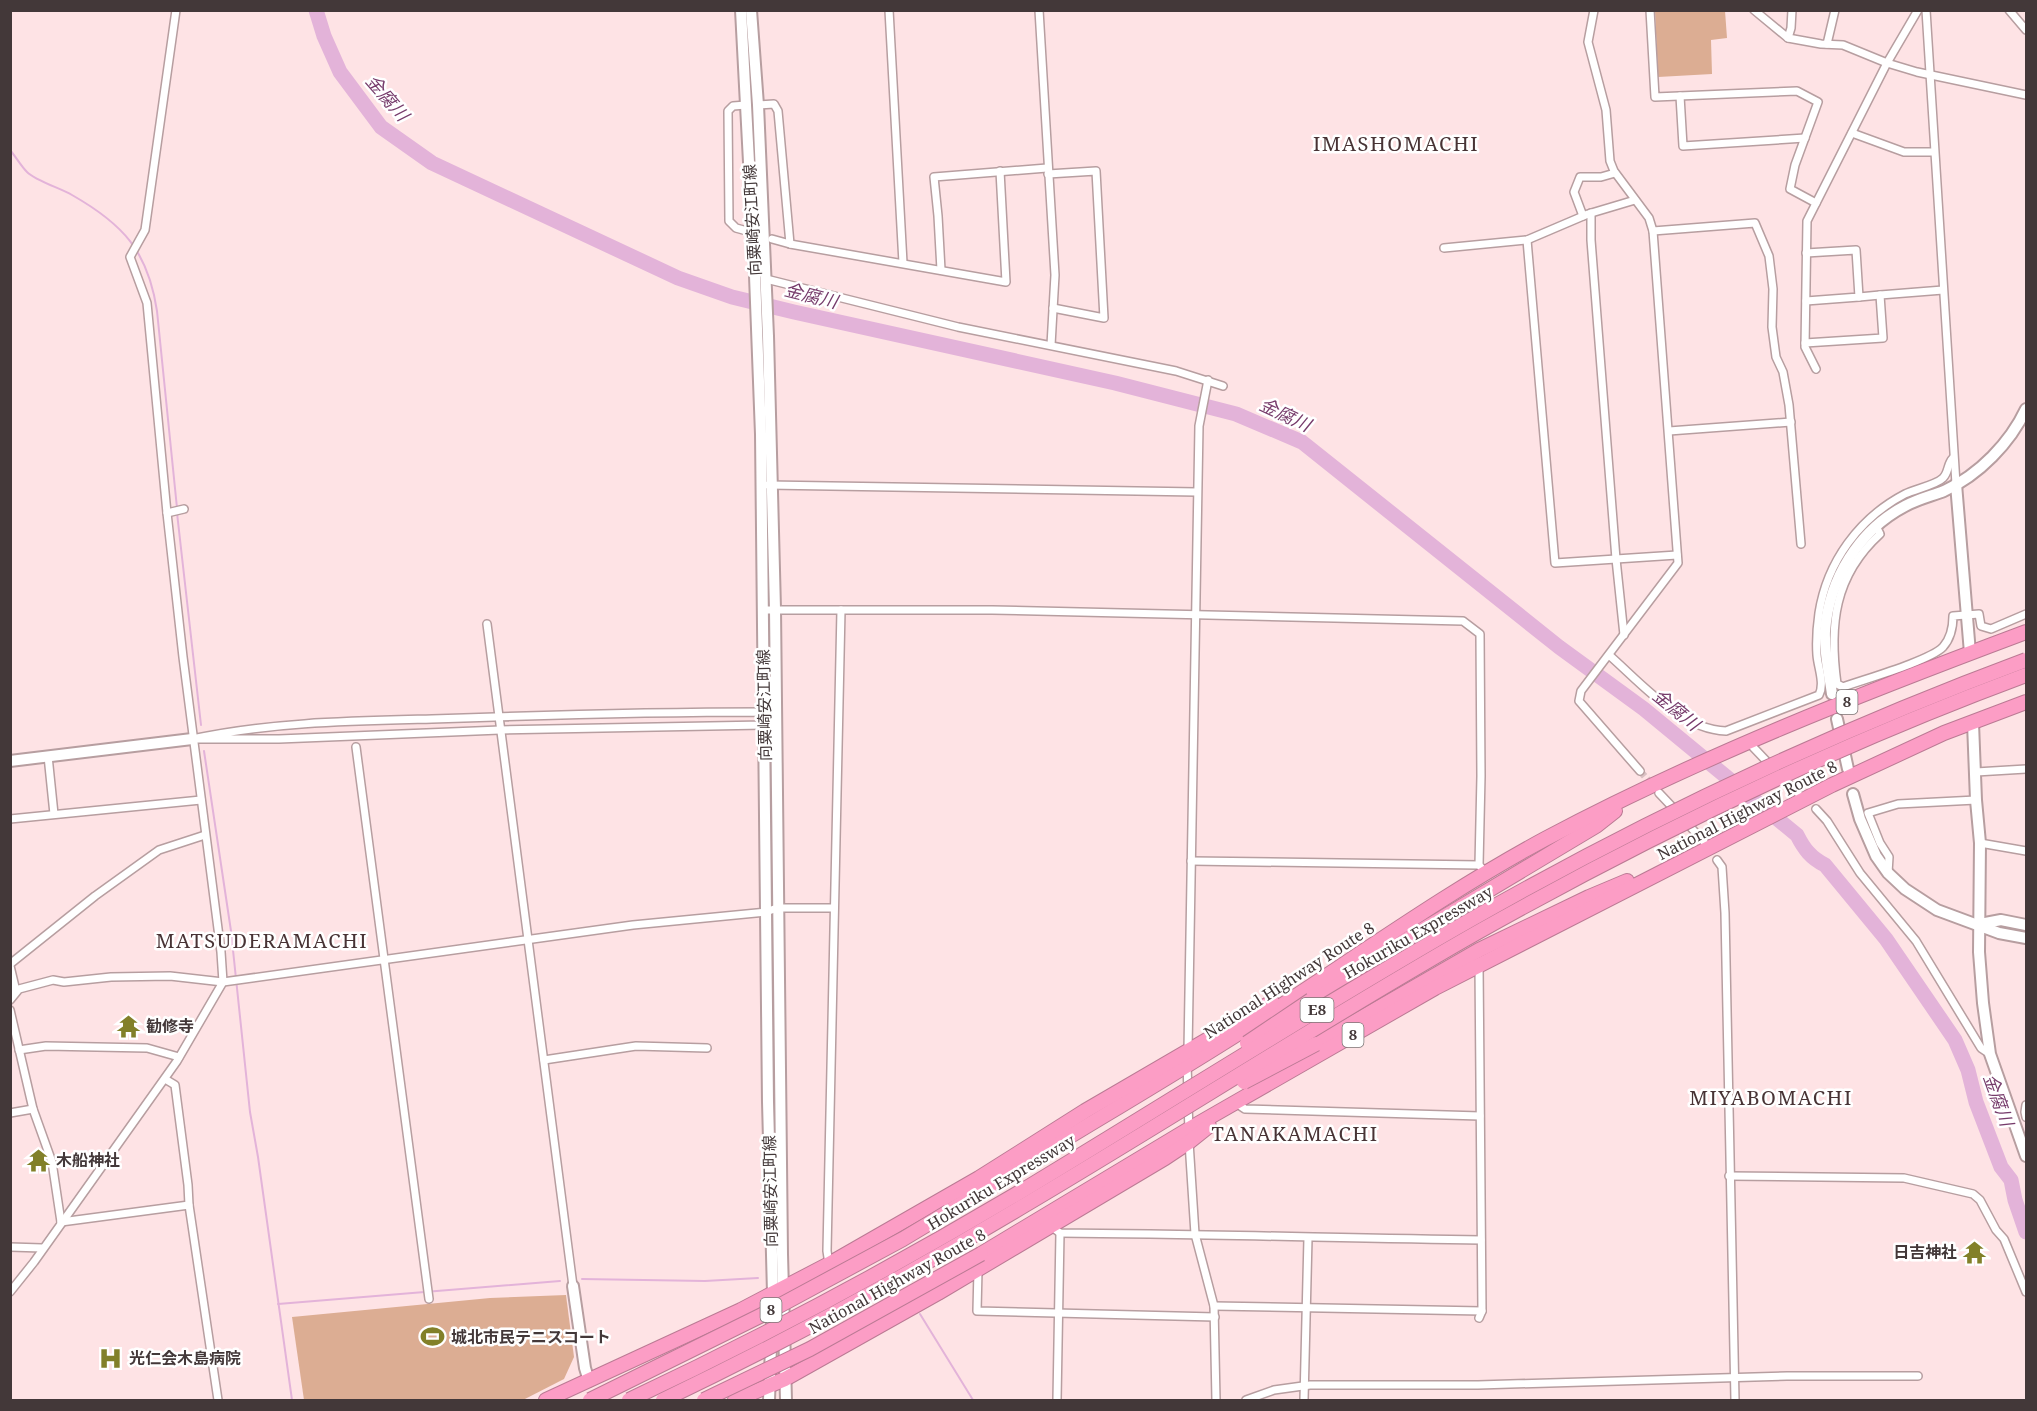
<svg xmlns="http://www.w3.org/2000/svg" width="2037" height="1411" font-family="'Noto Serif','Noto Sans JP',serif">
<rect width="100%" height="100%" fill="#fee3e5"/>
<g fill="#dcad93">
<path d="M1655,11H1725L1727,38L1711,40L1712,74L1658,77Z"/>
<path d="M566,1295L574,1357L564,1379L523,1400H304L292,1317L490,1298Z"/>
</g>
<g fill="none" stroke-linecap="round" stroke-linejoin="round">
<g stroke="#e3b3d9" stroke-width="2">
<path d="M10,150C16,157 21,166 27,172C36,181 60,188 72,195C123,224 148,251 157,311L177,508"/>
<path d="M177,513L201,725"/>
<path d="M204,751L231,931L250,1112L258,1157L292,1400"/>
<path d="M582,1279L705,1281L758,1278"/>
<path d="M278,1304L560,1281"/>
<path d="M920,1314L973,1400"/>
</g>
<path stroke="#e3b3d9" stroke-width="15" d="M316,10L324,36L340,72L381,127L432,163L678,278L732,297L794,312L1115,383L1236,414L1302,442L1559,647L1644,709L1797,835C1804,849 1811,858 1825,865L1886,939L1955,1040L1968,1070L1976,1102L2001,1167L2011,1180L2015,1200L2026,1232"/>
<path stroke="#d9c1c3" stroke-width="7" stroke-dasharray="7 3.5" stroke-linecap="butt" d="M1640,771L1654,787"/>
<defs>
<g id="street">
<path d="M889,10L903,263"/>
<path d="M1039,10L1055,275L1051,345"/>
<path d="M1594,10L1588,42L1606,110L1610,161L1614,171L1649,218L1653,231L1678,563L1581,691L1579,701L1640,771"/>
<path d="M1650,10L1655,97L1797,91L1818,102L1795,165L1790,189L1816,203"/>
<path d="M1754,10L1788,38L1821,44L1843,45L1887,63L1917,72L2026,95"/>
<path d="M1926,10L1956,484"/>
<path d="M2009,10L2026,30"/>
<path d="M1788,38L1791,28L1792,10"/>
<path d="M1827,44L1835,10"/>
<path d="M1680,96L1683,146L1805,138"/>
<path d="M746,105L733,106L728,111L729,221L736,228L747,231"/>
<path d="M758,105L774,104L778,111L790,244L1006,282L1000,171"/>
<path d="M1852,133L1904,152H1934"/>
<path d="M1048,174L1096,171L1104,318L1053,308"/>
<path d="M1591,213V240L1616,559L1624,635"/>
<path d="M1583,216L1574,192L1580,177H1601L1615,173"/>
<path d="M1653,231L1755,223L1769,256L1773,289L1772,327L1776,357L1783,372L1789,405L1801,544"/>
<path d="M772,239L790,244"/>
<path d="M1527,240L1555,563L1677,555"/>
<path d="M1444,248L1527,240L1588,214L1635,200"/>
<path d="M941,270L938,216L934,177L1047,168"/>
<path d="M766,279L958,327L1176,371L1223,386"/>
<path d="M1859,297L1880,295"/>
<path d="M1806,301L1859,297L1856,250L1806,253"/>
<path d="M1805,343L1883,338L1880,295L1943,290"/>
<path d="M1816,369L1805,347L1807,221L1887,63L1918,10"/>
<path d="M1669,431L1791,422"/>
<path d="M768,485L1197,492"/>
<path d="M167,513L184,509"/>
<path d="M1876,526L1880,534C1834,576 1829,625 1837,684L1843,687C1865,679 1929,661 1943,647C1951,638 1953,628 1953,616L1979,614L1981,626L1991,629L2026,614"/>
<path d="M763,610H992L1463,621L1480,634L1481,776L1479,865L1486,873"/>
<path d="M487,624L573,1286"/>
<path d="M1609,655C1642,684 1680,729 1726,731L1819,695C1825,683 1818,668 1817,655C1816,641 1817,627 1819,613C1827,562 1859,518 1905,494C1915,489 1936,485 1943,478C1949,472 1947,464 1953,458"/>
<path d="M764,712L776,719L764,725L500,730L279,739H192C271,722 352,721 432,719C543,715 654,712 764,712Z"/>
<path d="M356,747L429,1299"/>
<path d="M1753,747L1772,767"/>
<path d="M48,756L54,814"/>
<path d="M1976,772L2026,769"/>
<path d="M1782,777L1798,793"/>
<path d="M1659,793L1676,811"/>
<path d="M1816,809L1827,821L1860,873L1916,941L1981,1048L1990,1054"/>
<path d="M10,819L201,800"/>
<path d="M1685,821L1705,843"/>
<path d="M1980,843L2026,851"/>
<path d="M1717,860L1722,867L1725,913L1735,1400"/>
<path d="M1191,861L1479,865"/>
<path d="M1888,873L1889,857L1880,843L1868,813L1898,804L1976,800"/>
<path d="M10,964L95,896L159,850L205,835"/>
<path d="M10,966L15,987L13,992"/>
<path d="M10,1000L19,989L53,980L64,982L111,977L170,976L223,982L633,925L766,912L777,908H834"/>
<path d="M10,1010L33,1109L52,1162L61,1222"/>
<path d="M19,1050L46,1046L147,1048L179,1057"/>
<path d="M1188,1050L1199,426L1208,380"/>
<path d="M544,1060L636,1046L707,1048"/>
<path d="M1187,1066L1188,1091"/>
<path d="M165,1079L175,1085L188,1185L189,1205"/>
<path d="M1236,1103L1245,1109L1480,1116"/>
<path d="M1188,1105L1189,1129"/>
<path d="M2026,1105L2025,1112L2026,1117"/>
<path d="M10,1113L33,1109"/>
<path d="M1189,1142L1195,1234L1214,1306L1216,1400"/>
<path d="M1729,1176L1904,1178L1973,1194L1980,1200L1996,1230L2004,1239L2026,1292"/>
<path d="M61,1222L189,1205L218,1400"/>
<path d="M1052,1227L1060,1233C1201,1234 1341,1238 1481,1240"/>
<path d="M10,1247L42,1248"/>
<path d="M829,1264L827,1251L841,610"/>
<path d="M978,1270L977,1311L1215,1317"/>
<path d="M10,1292L34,1262L177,1061L223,982L221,952L183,657L167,513L147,303L130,257L145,230L176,10"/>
<path d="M1214,1306L1482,1311"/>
<path d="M1479,1318L1482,1311L1479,965"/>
<path d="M1057,1400L1060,1233"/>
<path d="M1246,1400L1274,1390L1310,1385H1478L1787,1376H1918"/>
<path d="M1304,1400L1308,1238"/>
</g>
<g id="secondary">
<path d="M741,10L755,276L761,434L768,1102L773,1293L769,1400"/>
<path d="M751,10L758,105L768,336L775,609L782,1254L786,1400"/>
<path d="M1956,484L1970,653"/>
<path d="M1832,694C1829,673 1824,652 1825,631C1829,579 1859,530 1905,506C1918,499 1931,496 1944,491C1979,475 2010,443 2026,409"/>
<path d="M1837,719L1848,769"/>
<path d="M1973,723L1976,800L1980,843L1979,952L1983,1003L1990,1054L2026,1156"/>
<path d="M10,761L192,739"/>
<path d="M1853,794L1860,819L1876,856L1888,873L1905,889L1937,910L1999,933L2026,938"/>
<path d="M1980,924L2001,920L2026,925"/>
<path d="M573,1286L585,1368L589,1381"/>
</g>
<g id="highway">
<path d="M1311,1000L1422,930L1596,826L1615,811"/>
<path d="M1316,1044L1479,950L1589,897L1627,881"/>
<path d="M948,1212C1048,1147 1152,1089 1253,1024C1350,962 1443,894 1545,839C1699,757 1863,693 2026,632"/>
<path d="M981,1254L1189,1129L1435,988L1832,785L1944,733L2026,702"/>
<path d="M546,1400L741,1310L829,1264L979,1178L1085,1111L1272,1002"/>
<path d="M735,1400L785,1379L938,1293L1165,1158L1189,1142L1209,1126"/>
</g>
</defs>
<use href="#street" stroke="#b79ea0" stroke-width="10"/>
<use href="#secondary" stroke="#b79ea0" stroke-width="14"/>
<use href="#highway" stroke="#bb7a94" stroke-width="16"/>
<use href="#street" stroke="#fff" stroke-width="7"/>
<use href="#secondary" stroke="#fff" stroke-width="10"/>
<use href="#highway" stroke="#fc9dc5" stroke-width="14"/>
<defs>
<g id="highway-bridge">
<path d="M1247,1043L1311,1000"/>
<path d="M1244,1082L1316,1044"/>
<path d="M590,1400L762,1315L903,1239L948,1212"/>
<path d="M629,1400C761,1338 890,1269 1015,1195C1168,1103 1317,1007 1472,919C1649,818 1835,731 2026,660"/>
<path d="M663,1400C786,1341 907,1276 1025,1205C1177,1115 1325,1019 1478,932C1654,833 1837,745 2026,675"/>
<path d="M704,1400L810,1349L981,1254"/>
</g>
</defs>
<use href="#highway-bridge" stroke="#bb7a94" stroke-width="16" stroke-linecap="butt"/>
<use href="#highway-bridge" stroke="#fc9dc5" stroke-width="14"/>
</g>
<defs>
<symbol id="temple-bare" viewBox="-9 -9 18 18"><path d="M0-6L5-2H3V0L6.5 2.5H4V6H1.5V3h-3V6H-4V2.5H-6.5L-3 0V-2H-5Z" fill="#828029" stroke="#fff" stroke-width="2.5" paint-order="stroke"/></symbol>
<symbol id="stadium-bare" viewBox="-9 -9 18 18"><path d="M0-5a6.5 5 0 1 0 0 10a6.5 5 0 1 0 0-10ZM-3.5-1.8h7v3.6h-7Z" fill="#828029" stroke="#fff" stroke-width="2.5" paint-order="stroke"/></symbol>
<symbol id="hospital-bare" viewBox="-9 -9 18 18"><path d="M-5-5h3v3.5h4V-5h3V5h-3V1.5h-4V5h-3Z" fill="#828029" stroke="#fff" stroke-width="2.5" paint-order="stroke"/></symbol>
</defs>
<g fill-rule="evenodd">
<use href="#temple-bare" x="112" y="1010" width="33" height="33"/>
<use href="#temple-bare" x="22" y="1144" width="33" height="33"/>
<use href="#temple-bare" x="1958" y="1236" width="33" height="33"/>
<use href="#stadium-bare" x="416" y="1320" width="33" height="33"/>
<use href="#hospital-bare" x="94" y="1342" width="33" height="33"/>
</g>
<g text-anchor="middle" stroke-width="5" stroke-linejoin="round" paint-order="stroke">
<g fill="#fff" stroke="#7b7474" stroke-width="1.5">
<rect x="1836.5" y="690" width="21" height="24" rx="4.5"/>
<rect x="1300.5" y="998" width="33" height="24" rx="4.5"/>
<rect x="1342.5" y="1023" width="21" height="24" rx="4.5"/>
<rect x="760.5" y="1298" width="21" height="24" rx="4.5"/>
</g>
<g font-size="15" font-weight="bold" fill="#433839">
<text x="1847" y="707">8</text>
<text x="1317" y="1015">E8</text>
<text x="1353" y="1040">8</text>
<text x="771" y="1315">8</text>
</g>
<g font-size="16" fill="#433839" stroke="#fff">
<text transform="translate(752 220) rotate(-93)" y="6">向粟崎安江町線</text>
<text transform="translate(764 705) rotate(-91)" y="6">向粟崎安江町線</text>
<text transform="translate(1747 810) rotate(-27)" y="6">National Highway Route 8</text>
<text transform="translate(1418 932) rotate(-30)" y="6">Hokuriku Expressway</text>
<text transform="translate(1289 980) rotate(-33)" y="6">National Highway Route 8</text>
<text transform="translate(1001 1182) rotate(-31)" y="6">Hokuriku Expressway</text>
<text transform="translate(770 1191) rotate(-91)" y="6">向粟崎安江町線</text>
<text transform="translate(897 1281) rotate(-29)" y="6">National Highway Route 8</text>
</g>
<g font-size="16" font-weight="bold" fill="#433839" stroke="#fff" text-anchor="start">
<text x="146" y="1032">勧修寺</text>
<text x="56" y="1166">木船神社</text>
<text x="1957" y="1258" text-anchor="end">日吉神社</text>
<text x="451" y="1343">城北市民テニスコート</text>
<text x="129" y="1364">光仁会木島病院</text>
</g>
<g font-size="18" font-style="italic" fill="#763b6b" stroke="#fff">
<text transform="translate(387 98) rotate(49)" y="6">金腐川</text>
<text transform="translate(811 296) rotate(14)" y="6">金腐川</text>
<text transform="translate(1285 415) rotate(25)" y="6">金腐川</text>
<text transform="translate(1676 710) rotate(39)" y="6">金腐川</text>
<text transform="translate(1998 1100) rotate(70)" y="6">金腐川</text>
</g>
<g font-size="20" letter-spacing="1.5" fill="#483335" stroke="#fff">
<text x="1396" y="151">IMASHOMACHI</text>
<text x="262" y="948">MATSUDERAMACHI</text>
<text x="1771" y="1105">MIYABOMACHI</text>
<text x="1295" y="1141">TANAKAMACHI</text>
</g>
</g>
<rect width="2037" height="1411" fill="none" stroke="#433839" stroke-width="24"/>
</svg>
